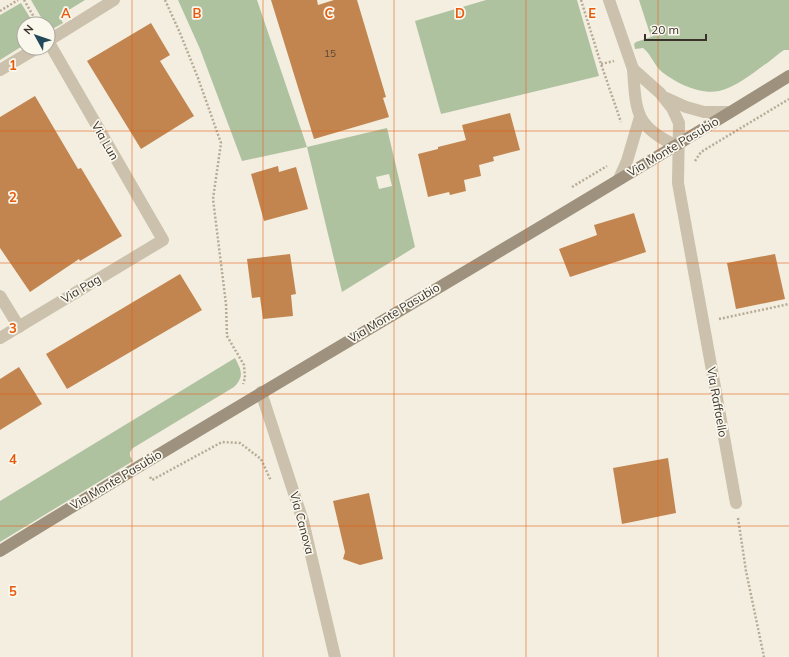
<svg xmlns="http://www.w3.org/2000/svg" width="789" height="657" font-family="Mulish,sans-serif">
<rect width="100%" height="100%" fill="#f3eee0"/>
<g fill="#afc2a0" fill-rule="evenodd">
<path d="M31,0H85L59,16L63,23L49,31L48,24H45Z"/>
<path d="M178,0H257L307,147L387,128L415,247L342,292L307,147L242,161L200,49ZM389,174L392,186L379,189L376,177Z"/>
<path d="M486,0H577L599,76L441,114L415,21Z"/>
<path d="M639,0H789V50H784C776,55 771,61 764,65C751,75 735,87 719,91C700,95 676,83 662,72C654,65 651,54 643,48L635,49L634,44L636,42L651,37Z"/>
<path d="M21,3L34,24H24V45L0,60V15Z"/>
<path d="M235,358C241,370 245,376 234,387L133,448L130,452V456L133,461L0,542V501Z"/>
</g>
<g fill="#c2854f">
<path d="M271,0H317L318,5L334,0H357L386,97L383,98L389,117L314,139Z"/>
<path d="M151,23L170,55L160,61L194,116L141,149L87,61Z"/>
<path d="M35,96L78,169L81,168L122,236L80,261L79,259L30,292L0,248V117Z"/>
<path d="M510,113L520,150L493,157L494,161L479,165L481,176L464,180L466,191L450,195L449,192L428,197L418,154L438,149V147L466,140L462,125Z"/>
<path d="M278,166L279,172L296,167L308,209L264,221L251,174Z"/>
<path d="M634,213L646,252L570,277L559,249L597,235L594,225Z"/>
<path d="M290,254L296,294L291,295L293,316L263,319L260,297L252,298L247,259Z"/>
<path d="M775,254L785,299L736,309L727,263Z"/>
<path d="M180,274L202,310L67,389L46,354Z"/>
<path d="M19,367L42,404L0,430V379Z"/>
<path d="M668,458L676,513L622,524L613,468Z"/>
<path d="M369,493L383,559L360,565L343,559L345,552L333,501Z"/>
</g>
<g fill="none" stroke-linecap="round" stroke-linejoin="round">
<g stroke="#b7ab96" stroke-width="2.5" stroke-dasharray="2 2" stroke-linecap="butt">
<path d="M24,0L38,24"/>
<path d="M165,0L180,33L198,78L221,143L213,199L226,304L227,336L244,365L245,378L243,384"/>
<path d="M581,0L601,64L621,122"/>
<path d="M0,11L18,0"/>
<path d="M601,64L614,61"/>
<path d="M695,161L701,152L789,99"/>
<path d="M572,187L607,166"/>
<path d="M719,319L789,304"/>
<path d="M150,477L152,480L222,442L240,443L261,459L271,481"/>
<path d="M738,518L746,571L764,657"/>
</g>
<g stroke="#cbc1ac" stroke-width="12">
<path d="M609,0L633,69"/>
<path d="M48,41L114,0"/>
<path d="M0,70L37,48"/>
<path d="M666,98L686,107L704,112H730"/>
<path d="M677,146C635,127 636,112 633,69L660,93L672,108L679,123L678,183L736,503"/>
<path d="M619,179L627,161L640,117"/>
<path d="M0,296L19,327"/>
<path d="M0,338L163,240L48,41"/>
<path d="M261,392L303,521L335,657"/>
</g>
<path stroke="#9e917d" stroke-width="12" d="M0,551C261,390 528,238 789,76"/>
</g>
<path fill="none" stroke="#e8590c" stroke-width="1" stroke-opacity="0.55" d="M132,0V657M263,0V657M394,0V657M526,0V657M658,0V657M0,131H789M0,263H789M0,394H789M0,526H789"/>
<g text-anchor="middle" stroke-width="3.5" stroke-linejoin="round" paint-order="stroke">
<g font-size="10" fill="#5b4734">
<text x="330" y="57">15</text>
</g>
<g font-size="12" fill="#39322b" stroke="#faf7ed">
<text transform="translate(105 141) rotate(60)" y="4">Via Lun</text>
<text transform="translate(673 147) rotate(-31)" y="4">Via Monte Pasubio</text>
<text transform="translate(81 289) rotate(-31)" y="4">Via Pag</text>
<text transform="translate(394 313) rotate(-31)" y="4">Via Monte Pasubio</text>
<text transform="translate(717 402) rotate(80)" y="4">Via Raffaello</text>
<text transform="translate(116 480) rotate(-31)" y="4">Via Monte Pasubio</text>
<text transform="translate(302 523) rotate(75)" y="4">Via Canova</text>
</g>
</g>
<g font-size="13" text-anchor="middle" font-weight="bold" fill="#e8590c" stroke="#faf7ed" stroke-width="3.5" stroke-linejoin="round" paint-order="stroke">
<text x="66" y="18">A</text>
<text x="197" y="18">B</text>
<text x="329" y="18">C</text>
<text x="460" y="18">D</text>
<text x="592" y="18">E</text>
<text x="13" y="70">1</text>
<text x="13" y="202">2</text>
<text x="13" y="333">3</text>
<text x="13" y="464">4</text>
<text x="13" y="596">5</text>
</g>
<g transform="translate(36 36) rotate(310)"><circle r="19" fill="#faf7ed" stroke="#ada89f"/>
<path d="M0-3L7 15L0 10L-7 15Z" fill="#21495a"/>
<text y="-6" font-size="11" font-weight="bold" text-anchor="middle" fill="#39322b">N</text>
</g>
<path d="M645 34v6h61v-6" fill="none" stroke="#39322b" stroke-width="2"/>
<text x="651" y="34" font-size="12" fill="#39322b" stroke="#faf7ed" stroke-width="3" paint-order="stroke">20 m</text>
</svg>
